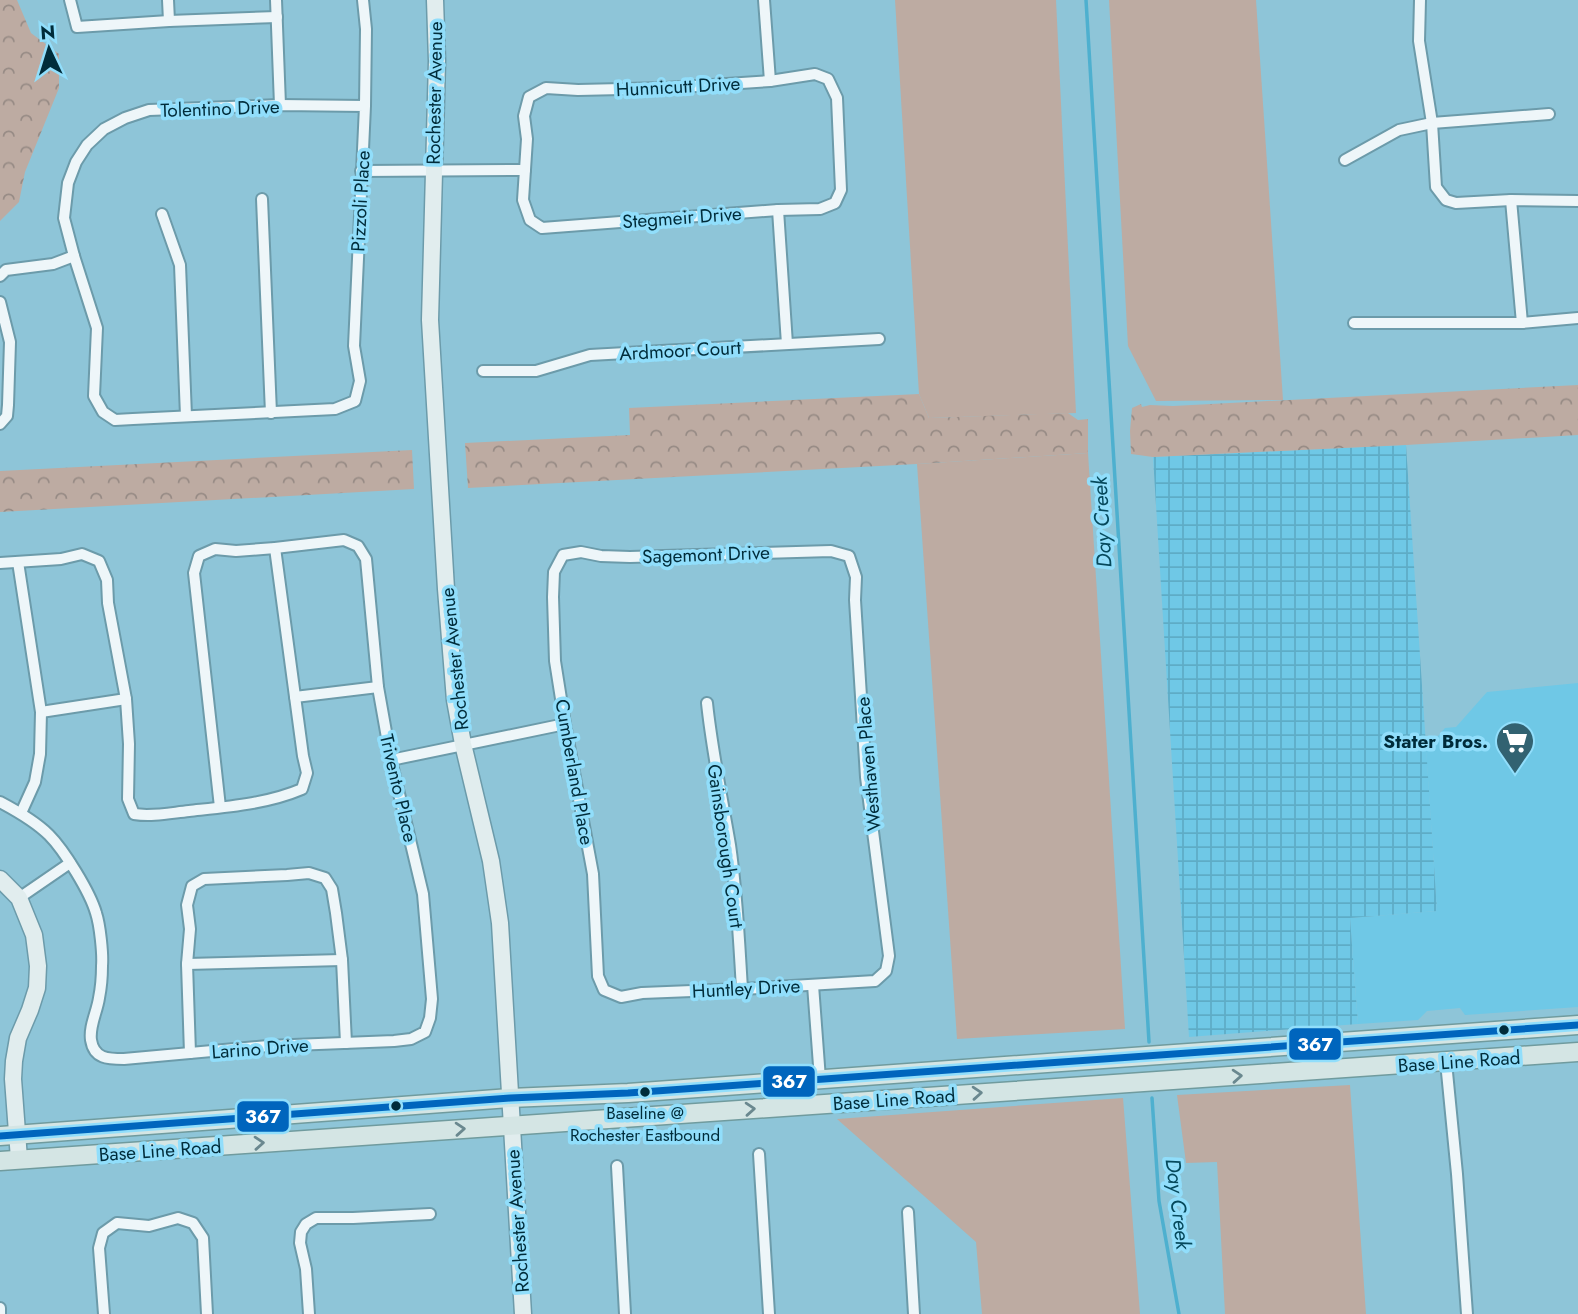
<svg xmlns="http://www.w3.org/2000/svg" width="1578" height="1314" font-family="Jost,sans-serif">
<defs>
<pattern id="industrial-grid" width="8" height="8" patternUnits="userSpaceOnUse" patternTransform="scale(1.75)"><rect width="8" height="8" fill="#6fc8e6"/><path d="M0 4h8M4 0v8" fill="none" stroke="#5eacc6"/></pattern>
<pattern id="park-crowns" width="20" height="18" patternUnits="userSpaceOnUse" patternTransform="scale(1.75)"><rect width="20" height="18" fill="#bdaba2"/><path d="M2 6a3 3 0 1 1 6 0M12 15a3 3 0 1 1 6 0" fill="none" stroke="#978b85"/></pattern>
</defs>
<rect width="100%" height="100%" fill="#8ec5d8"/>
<path fill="#6fc8e6" d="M1578,683V1007L1465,1015L1460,1008L1427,1011L1418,1020L1358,1024L1350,918L1437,911L1426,750L1445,728L1456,727L1487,692Z"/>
<path fill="url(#industrial-grid)" d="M1406,445L1437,911L1350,918L1358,1024L1189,1037L1153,457Z"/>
<g fill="#bdaba2">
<path d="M895,0H1056L1076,413L929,418L919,394Z"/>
<path d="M1109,0H1256L1283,400L1156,401L1128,346Z"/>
<path d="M1088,453L1125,1029L957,1039L917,464Z"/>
<path d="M1350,1085L1366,1314H1225L1217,1162L1186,1163L1177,1095Z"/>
<path d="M1123,1098L1140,1314H982L976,1242L837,1119Z"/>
</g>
<g fill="url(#park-crowns)">
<path d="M0,0H17L31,33L59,54V88L25,172L19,202L0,221Z"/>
<path d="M1578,385V435L1406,445L1153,457L1131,454L1130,431L1132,408L1141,404L1142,407L1150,405L1173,406Z"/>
<path d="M919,394L929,418L1068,413L1078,420L1088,419V453L917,464L468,488L465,443L630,435L629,408Z"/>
<path d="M412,450L414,489L0,512V471Z"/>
</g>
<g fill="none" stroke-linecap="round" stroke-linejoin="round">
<g stroke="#4eb0cf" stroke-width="3.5">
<path d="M1086,0L1149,1042"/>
<path d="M1152,1098L1159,1201L1179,1314"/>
</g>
<defs>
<g id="street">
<path d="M70,0L77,27L169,21L277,17"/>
<path d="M168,0L169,21"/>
<path d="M276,0L280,105"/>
<path d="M363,0L366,29L365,106L354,346L360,381L355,401L335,409L133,419L115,420L103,412L94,396L97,328L74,256L64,218L68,183L76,162L87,145L104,129L125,118L149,110L280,105L365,106"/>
<path d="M764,0L770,81"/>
<path d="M1420,0L1419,41L1432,123L1436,187L1446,200L1456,203L1511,200L1578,201"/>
<path d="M815,74L828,79L837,98L841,190L835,203L820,209L778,210L542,228L530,220L523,200L527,139L524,116L529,97L546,88L578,90L666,88L770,81Z"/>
<path d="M1345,160L1399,130L1432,123L1549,114"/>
<path d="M361,171L525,170"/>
<path d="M262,199L271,413"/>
<path d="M1511,200L1522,323"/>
<path d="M778,210L787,344"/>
<path d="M162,214L180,265L186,416"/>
<path d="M0,276L6,270L53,264L74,256"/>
<path d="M0,302L10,342L8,405L7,416L0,424"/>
<path d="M1354,323H1522L1578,318"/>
<path d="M483,371H536L590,355L879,339"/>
<path d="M831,551L849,556L856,577L855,600L866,777L889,956L886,971L875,981L742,989L642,993L621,997L604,990L598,976L593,874L565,724L555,661L553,597L554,572L563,555L581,552L601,556L630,557Z"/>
<path d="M18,562L41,712L40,754L35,782L21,813"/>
<path d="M0,563L61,559L82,554L99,561L107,580L108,603L126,699L129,744L128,799L134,814C152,817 170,813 189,811C226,807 267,804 302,789L307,773L303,756L275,548"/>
<path d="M295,697L378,687"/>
<path d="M707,703C712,751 722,798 730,845C737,893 739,941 742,989"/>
<path d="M41,712L126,699"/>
<path d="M391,760L565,724"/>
<path d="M0,802C17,811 35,821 49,835C64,850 90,892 96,913C100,925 103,954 102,966C102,977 101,988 99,998C97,1012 89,1026 91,1040C94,1059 108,1059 124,1059L268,1046L394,1041L411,1039L425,1032L430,1018L432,999L423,894L391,760L378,687L366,559L358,546L344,540L275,548L236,551L215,549L199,556L194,573L220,807"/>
<path d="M19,898L70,863"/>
<path d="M187,964L342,960"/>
<path d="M813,985L820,1079"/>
<path d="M190,1053L187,964L190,929L187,905L192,886L204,879L287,875L309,873L325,878L332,889L336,913L342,960L346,1043"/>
<path d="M1446,1062L1457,1174L1467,1314"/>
<path d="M759,1154L769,1314"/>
<path d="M617,1166L625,1314"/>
<path d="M908,1212L914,1314"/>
<path d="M0,1308V1314"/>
<path d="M104,1314L99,1248L103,1233L117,1223L149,1226L178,1218L193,1223L203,1238L207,1314"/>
<path d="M309,1314L306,1269L300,1243L301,1232L306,1224L316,1218H353L430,1214"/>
</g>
<g id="secondary">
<path d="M435,0L437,61L430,320L446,589L455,700L463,744L491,861L500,923L523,1314"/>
<path d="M0,879L19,898L34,935L38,966L37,988L30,1010L18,1038L14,1061L13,1079L19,1159"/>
</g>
<g id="primary">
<path d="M0,1136L510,1098L628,1093L1578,1025"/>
<path d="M0,1161L1578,1052"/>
</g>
</defs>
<use href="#street" stroke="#6c9baa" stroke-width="14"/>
<use href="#secondary" stroke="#6c9baa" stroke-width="19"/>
<use href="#primary" stroke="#709b9e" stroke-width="21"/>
<use href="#street" stroke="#eef6f9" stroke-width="10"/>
<use href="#secondary" stroke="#e1edee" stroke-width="16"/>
<use href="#primary" stroke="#d4e5e4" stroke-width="18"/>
<defs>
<path id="bus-1" d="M0,1136L510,1098L628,1093L1578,1025"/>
</defs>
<use href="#bus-1" stroke="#91defb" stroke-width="12"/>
<use href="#bus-1" stroke="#0065bd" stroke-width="7"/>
</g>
<defs><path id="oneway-chevron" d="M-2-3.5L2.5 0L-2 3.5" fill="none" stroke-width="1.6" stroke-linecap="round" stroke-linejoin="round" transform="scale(1.75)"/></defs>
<g stroke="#6a888f">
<use href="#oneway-chevron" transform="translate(1237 1076) rotate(-4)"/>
<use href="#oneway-chevron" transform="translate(977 1093) rotate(-4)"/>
<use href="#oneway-chevron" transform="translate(750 1109) rotate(-4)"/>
<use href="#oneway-chevron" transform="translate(460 1129) rotate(-4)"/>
<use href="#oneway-chevron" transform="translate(259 1143) rotate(-4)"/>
</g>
<defs>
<symbol id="supermarket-pin" viewBox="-11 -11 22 30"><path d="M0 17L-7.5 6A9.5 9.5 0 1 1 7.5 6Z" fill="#326271" stroke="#91defb"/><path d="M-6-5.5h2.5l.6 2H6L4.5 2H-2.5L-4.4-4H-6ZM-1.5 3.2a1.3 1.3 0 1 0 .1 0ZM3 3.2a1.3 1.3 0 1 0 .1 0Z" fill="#fff"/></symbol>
</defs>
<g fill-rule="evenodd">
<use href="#supermarket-pin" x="1493" y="719" width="44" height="60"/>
</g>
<g fill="#002c3a" stroke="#91defb" stroke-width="2.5">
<circle cx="1504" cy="1030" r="6"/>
<circle cx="645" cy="1092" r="6"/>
<circle cx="396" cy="1106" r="6"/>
</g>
<g text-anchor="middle" stroke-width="7" stroke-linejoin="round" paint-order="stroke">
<g font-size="17" fill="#002c3a" stroke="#91defb">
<text x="645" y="1119">Baseline @<tspan x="645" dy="22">Rochester Eastbound</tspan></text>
</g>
<g font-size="19" fill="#002c3a" stroke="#91defb">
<text transform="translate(678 86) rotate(-3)" y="7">Hunnicutt Drive</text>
<text transform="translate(434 93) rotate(-89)" y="7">Rochester Avenue</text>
<text transform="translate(220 108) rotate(-2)" y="7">Tolentino Drive</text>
<text transform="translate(360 201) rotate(-87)" y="7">Pizzoli Place</text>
<text transform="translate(682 217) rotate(-4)" y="7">Stegmeir Drive</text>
<text transform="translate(680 350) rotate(-3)" y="7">Ardmoor Court</text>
<text transform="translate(706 554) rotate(-2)" y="7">Sagemont Drive</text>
<text transform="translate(454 659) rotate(-96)" y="7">Rochester Avenue</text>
<text transform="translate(868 764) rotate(-95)" y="7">Westhaven Place</text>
<text transform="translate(575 772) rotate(80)" y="7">Cumberland Place</text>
<text transform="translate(399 788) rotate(77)" y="7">Trivento Place</text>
<text transform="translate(726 846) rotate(82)" y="7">Gainsborough Court</text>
<text transform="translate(746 988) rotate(-3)" y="7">Huntley Drive</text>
<text transform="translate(260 1048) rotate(-4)" y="7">Larino Drive</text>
<text transform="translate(1459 1061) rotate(-4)" y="7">Base Line Road</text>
<text transform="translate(894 1099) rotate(-4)" y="7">Base Line Road</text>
<text transform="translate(160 1150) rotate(-4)" y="7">Base Line Road</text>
<text transform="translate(517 1221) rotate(-94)" y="7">Rochester Avenue</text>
</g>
<g font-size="19" font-weight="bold" fill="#002c3a" stroke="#91defb" text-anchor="end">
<text x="1488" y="748">Stater Bros.</text>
</g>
<g font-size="21" font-style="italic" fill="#06495c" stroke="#91defb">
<text transform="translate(1102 522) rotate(-93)" y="7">Day Creek</text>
<text transform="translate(1178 1204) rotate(83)" y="7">Day Creek</text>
</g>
</g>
<g stroke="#91defb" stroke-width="2.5">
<rect x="1288" y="1027" width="54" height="34" rx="7" fill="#0065bd"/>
<rect x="762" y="1065" width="54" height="33" rx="7" fill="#0065bd"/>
<rect x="236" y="1100" width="54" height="33" rx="7" fill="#0065bd"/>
</g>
<g font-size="19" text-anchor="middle" font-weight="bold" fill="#fff">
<text x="1315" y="1051">367</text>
<text x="789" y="1088">367</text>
<text x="263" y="1123">367</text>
</g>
<g transform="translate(49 49) rotate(356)" stroke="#91defb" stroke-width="5" paint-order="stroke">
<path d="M0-5L12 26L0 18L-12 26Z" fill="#002c3a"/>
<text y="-10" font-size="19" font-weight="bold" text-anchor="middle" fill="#002c3a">N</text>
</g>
</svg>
